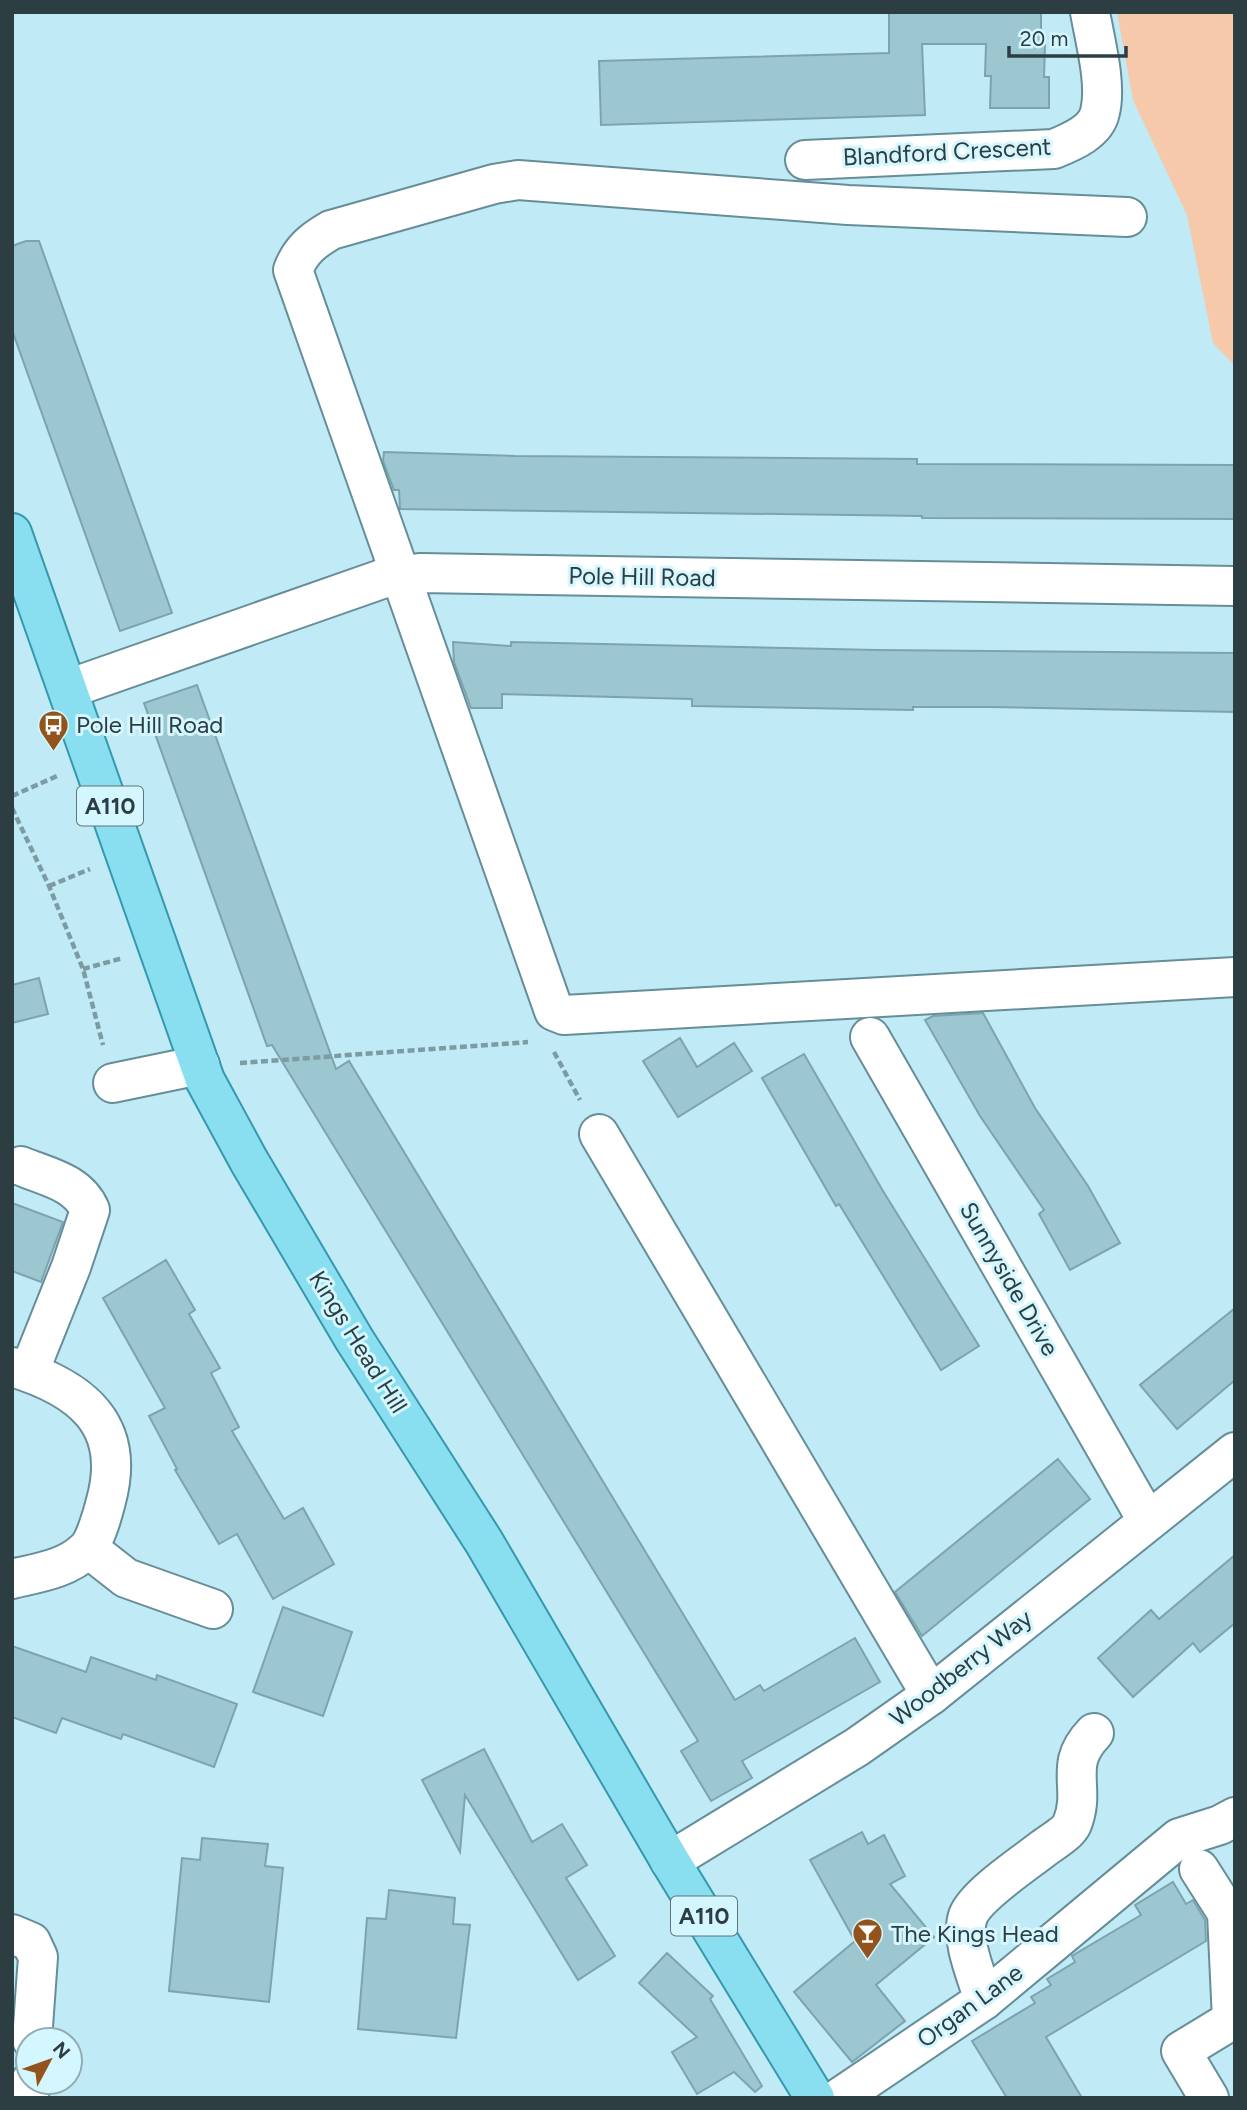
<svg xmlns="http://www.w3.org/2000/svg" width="1247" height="2110" font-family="Figtree,sans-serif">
<rect width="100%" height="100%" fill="#c0eaf5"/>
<path fill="#f6c9aa" d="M1117,12H1235V366L1213,343L1187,215L1133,100Z"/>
<g fill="#9cc6d0" stroke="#7ca4af" stroke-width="2">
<path d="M889,12L1041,13V45H1045L1044,77H1049V108H990L991,76H985L986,44H922L925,115L601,125L599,61L889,53Z"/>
<path d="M26,241H39L172,613L120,631L12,330V246Z"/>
<path d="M384,452L515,456L917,459V464L1235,465V519L922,518V516L400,509L399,490H394L383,461Z"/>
<path d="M453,642L511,646V642L877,650L1235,653V712L990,707H913V710L692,706V699L502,694V708H471L454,662Z"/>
<path d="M197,685L336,1069L349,1061L735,1700L760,1685L764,1691L855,1638L880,1682L742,1761L752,1778L711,1801L681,1751L698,1741L272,1045L267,1046L144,703Z"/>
<path d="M39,978L48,1014L12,1023V985Z"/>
<path d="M983,1013L1035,1108L1088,1186L1120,1243L1070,1270L1039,1214L1044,1210L980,1116L925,1020L933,1016Z"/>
<path d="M680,1038L697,1067L734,1043L752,1071L678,1117L643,1061Z"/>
<path d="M804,1054L883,1191L979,1346L941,1370L839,1204L836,1206L762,1078Z"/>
<path d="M12,1203L63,1222L41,1282L12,1271Z"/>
<path d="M166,1260L195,1310L189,1314L220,1368L211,1373L239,1427L232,1431L284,1519L303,1508L334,1564L273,1599L237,1534L219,1544L175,1470L177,1469L149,1416L165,1408L103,1298Z"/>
<path d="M1235,1308V1380L1177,1429L1140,1385Z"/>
<path d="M1058,1459L1090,1499L922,1636L895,1592Z"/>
<path d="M1235,1555V1623L1200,1652L1193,1643L1133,1697L1098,1658L1151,1610L1159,1619Z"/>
<path d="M283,1607L352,1632L323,1716L253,1692Z"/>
<path d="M12,1646L86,1672L91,1657L156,1680L157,1675L237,1704L214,1767L123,1734L121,1739L62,1718L56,1733L12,1717Z"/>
<path d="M484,1749L532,1842L562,1824L587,1865L566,1878L615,1956L578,1980L465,1795L460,1852L422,1780Z"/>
<path d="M862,1832L868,1844L884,1835L905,1876L890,1884L934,1937L876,1985L905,2021L852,2062L794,1992L855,1941L810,1860Z"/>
<path d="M202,1838L268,1844L265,1866L283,1868L269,2002L169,1991L182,1858L200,1860Z"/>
<path d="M1173,1882L1186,1904L1193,1900L1205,1920L1206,1941L1046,2037L1082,2098H1007L972,2041L1035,2003L1031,1997L1051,1985L1047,1979L1075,1962L1072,1956L1141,1915L1135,1905Z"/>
<path d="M389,1890L455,1898L453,1924L470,1925L456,2038L358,2029L367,1918L386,1919Z"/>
<path d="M667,1953L713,1996L710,1999L762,2086L755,2092L734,2072L697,2094L672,2052L697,2037L639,1983Z"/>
</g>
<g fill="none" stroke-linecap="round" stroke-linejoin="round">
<defs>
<g id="minor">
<path d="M805,160L1054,149C1071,142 1096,132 1100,112C1107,84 1095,41 1090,12"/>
<path d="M1127,217L848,205L518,180L494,184L331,230C312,241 301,250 293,270L554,1011L564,1015L1235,977"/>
<path d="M68,689L382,579L420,573L1235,586"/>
<path d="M870,1037L1147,1520"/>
<path d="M113,1083L200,1065"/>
<path d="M599,1134L931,1695"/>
<path d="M21,1166C47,1177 78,1182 90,1210L71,1267L29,1372"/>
<path d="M12,1367C81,1388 127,1424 106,1501C103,1513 95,1542 86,1550C67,1569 37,1573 12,1579"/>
<path d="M89,1549L126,1578L213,1609"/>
<path d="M670,1861L857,1747L931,1695L1235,1452"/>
<path d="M1199,1869L1227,1913L1232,2020L1181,2051L1209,2098"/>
<path d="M12,1934L31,1942L38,1957L32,2040"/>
<path d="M984,2000C977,1977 960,1939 968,1916C976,1895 1025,1863 1044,1848C1052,1842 1068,1833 1072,1824C1087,1787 1062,1766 1094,1733"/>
<path d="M29,2098L30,2082"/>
<path d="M839,2098L984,2000L1179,1838L1220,1825L1235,1817"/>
</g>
<path id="major" d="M12,533L205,1080L249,1161L354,1339L484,1542L670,1861L815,2098"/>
</defs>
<use href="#minor" stroke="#668e98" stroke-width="42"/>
<use href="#major" stroke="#3598ad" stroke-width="42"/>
<g stroke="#7c9ba2" stroke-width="4.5" stroke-dasharray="7 3.5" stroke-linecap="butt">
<path d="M12,796L57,776"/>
<path d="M12,808L49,886L83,969L103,1045"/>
<path d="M49,886L90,869"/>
<path d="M83,969L123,958"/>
<path d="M554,1052L580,1100"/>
<path d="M240,1063L528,1042"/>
</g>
<use href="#minor" stroke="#fff" stroke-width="38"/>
<use href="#major" stroke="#89dff0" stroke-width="38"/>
</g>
<defs>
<symbol id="bus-pin" viewBox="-11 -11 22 30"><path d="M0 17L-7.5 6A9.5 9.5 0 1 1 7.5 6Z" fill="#93531c" stroke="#d4f6ff"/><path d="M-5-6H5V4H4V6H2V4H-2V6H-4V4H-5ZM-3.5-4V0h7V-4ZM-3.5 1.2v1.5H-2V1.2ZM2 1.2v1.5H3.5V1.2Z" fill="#fff"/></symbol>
<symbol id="bar-pin" viewBox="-11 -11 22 30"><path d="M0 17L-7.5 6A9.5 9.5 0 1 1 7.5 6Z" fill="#93531c" stroke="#d4f6ff"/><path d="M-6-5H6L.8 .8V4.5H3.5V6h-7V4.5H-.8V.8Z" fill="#fff"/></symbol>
</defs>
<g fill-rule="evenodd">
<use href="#bus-pin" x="36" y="708" width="35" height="47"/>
<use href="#bar-pin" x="850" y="1916" width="35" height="47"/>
</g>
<g text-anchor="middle" stroke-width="6" stroke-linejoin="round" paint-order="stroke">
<g fill="#d4f6ff" stroke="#5f757b" stroke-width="2">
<rect x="77" y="786.5" width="66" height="39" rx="5"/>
<rect x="671" y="1896.5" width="66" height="39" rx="5"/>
</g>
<g font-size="23" font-weight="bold" fill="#2d3e42">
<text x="110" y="814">A110</text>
<text x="704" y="1924">A110</text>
</g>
<g font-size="24" fill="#2d3e42" stroke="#d4f6ff">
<text transform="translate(947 152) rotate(-3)" y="8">Blandford Crescent</text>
<text transform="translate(642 577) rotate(1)" y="8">Pole Hill Road</text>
<text transform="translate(1009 1279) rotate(60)" y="8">Sunnyside Drive</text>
<text transform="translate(358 1342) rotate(58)" y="8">Kings Head Hill</text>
<text transform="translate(961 1668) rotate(-38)" y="8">Woodberry Way</text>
<text transform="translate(970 2006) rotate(-36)" y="8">Organ Lane</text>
</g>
<g font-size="24" fill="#2d3e42" stroke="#d4f6ff" text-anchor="start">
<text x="76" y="733">Pole Hill Road</text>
<text x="891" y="1942">The Kings Head</text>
</g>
</g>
<rect width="1247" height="2110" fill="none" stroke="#2d3e42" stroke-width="28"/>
<g transform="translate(49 2061) rotate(49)"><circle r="33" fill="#d4f6ff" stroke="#91acb3" stroke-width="2"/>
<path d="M0-5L12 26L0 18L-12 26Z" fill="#93531c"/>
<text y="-10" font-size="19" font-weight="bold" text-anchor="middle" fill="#2d3e42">N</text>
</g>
<path d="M1009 46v10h117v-10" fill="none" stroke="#2d3e42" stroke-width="3.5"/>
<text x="1020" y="46" font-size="21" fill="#2d3e42" stroke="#d4f6ff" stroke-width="5" paint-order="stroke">20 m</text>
</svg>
